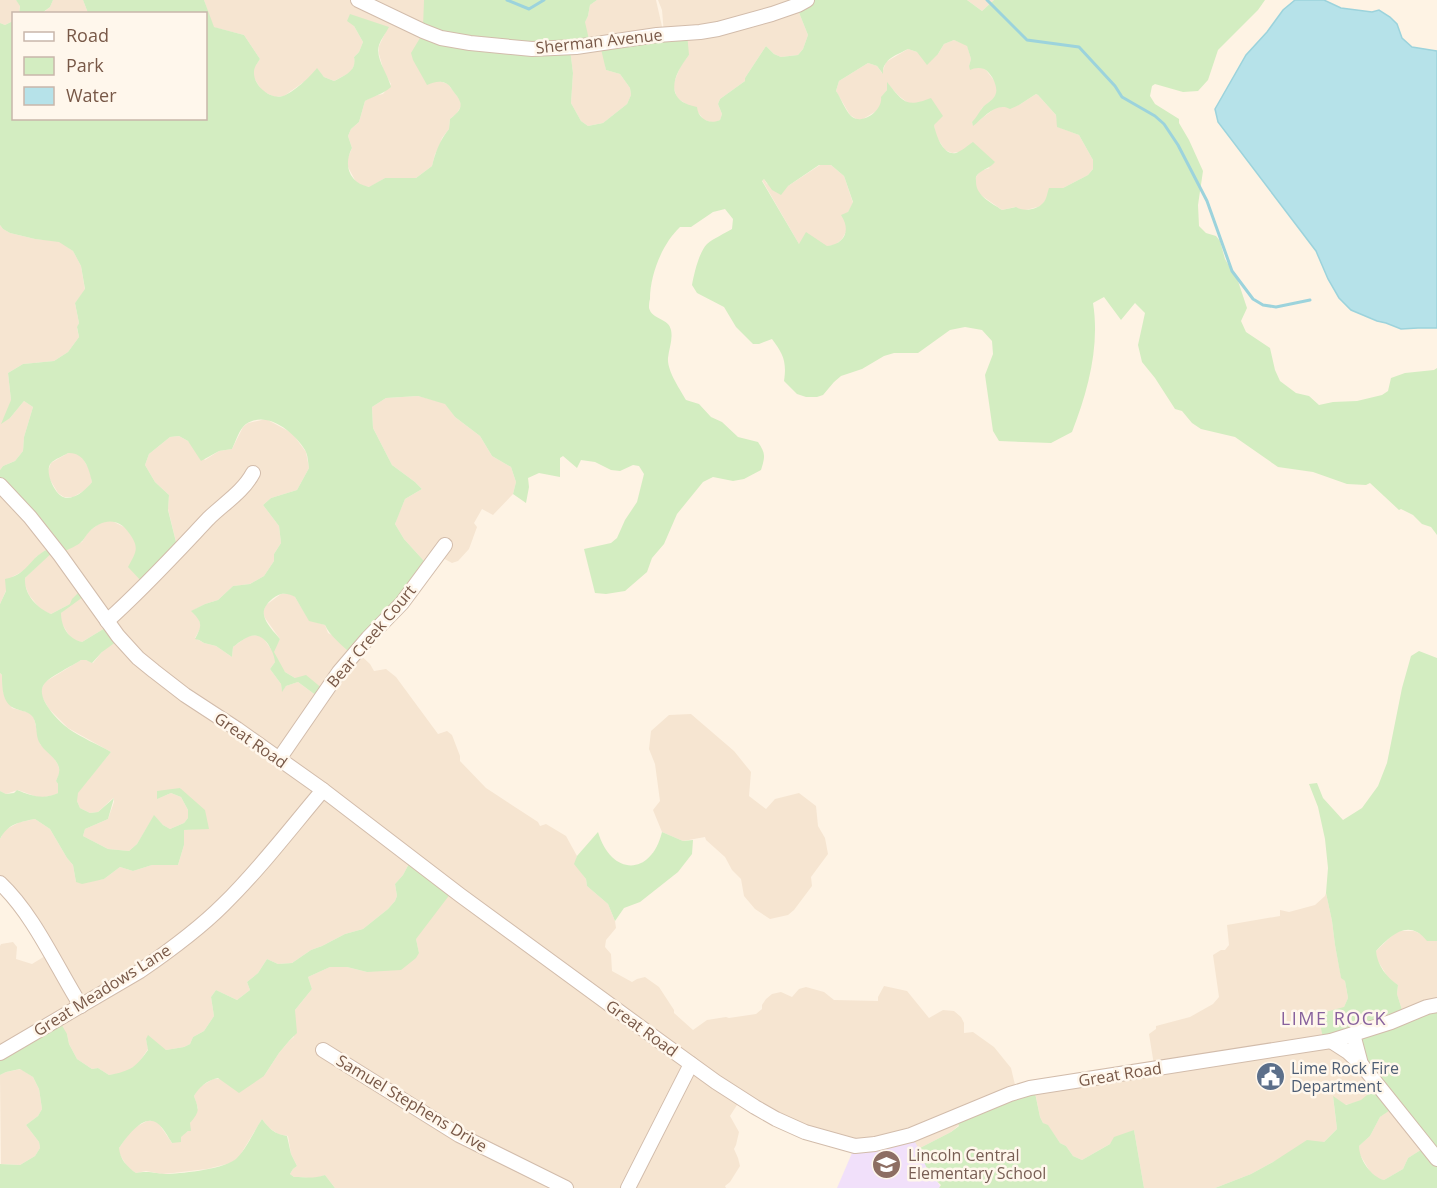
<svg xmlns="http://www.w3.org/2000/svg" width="1437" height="1188" font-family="'Open Sans',sans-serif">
<rect width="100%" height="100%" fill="#fef3e4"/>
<g fill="#f6e5d1" fill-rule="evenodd">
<path d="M0,0H16L20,5L19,13L14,14L13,21L5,25L0,23Z"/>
<path d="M53,0H83L88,13L42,14L50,7Z"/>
<path d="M204,0H424V21L422,32L439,81L448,84L460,100L461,106L457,113L450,119L449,129L442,138L439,147L435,154L432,166L416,178H385L370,187L363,186L356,182L348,167L347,160L352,148L348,136L351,129L359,122L365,101L373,96L383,94L391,84L384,72L379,54V46L388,27L354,26L363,42L359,52L354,57L355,63L351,72L334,81L324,77L317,69L308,79L284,96L275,97L262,91L253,76L254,68L260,59L244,35L213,27Z"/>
<path d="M597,0H656L663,31L605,64L606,70L620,74L630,88L631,95L627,104L603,123L588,126L581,121L571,103L573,73L570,49L588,16L590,5Z"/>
<path d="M658,0H804L796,5L808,35L803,49L798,55L781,57L774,54L766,46L745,78V81L720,99L718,104L722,114L720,120L714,123L704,120L697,111L677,98L673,85L681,65L689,55L664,34L662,10Z"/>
<path d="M967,0H994L982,11Z"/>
<path d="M954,40L967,45L971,59L969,66L973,68H982L986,70L996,83L998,91L994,98L982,108L978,117L972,122L973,125L998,106L1019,105L1036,94L1038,95L1056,115L1058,127L1079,135L1093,160V169L1088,175L1063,188L1046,200L1041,206L1026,210H1020L1015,207L1002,210L978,193L976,187V177L980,171L990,168L958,152L952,153L945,150L936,136L934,125L918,104L908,103L899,96L887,83V90L882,97V103L878,110L863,119L858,120L850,115L836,91L839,81L868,63L877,66L882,73L886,62L908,49L917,52L938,54L944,44Z"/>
<path d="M820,165H831L844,176L853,203L848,212L846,222L847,230L842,239L835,245L827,246L799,244L762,180L764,179L767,184L788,186Z"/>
<path d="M0,225L3,229L10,233L35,239L59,241L73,251L81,266L85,290L75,303L79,323L77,328L79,337L68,352L54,361L23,364L8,373L11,400L10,418L24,401L33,407L24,437L23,451L15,461L3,466L0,470Z"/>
<path d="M418,396L445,403L455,417L480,436L492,456L511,467L516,482L513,494L493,515L482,509L474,523L477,527L469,549L458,561L452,563L439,556H429L424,561L404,539L395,524L397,518L405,499L422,489L415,482L392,465L373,428L372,407L386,398Z"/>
<path d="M266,419L292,433L306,452L309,468L297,490L271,498L263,505L279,526L281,543L274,554V561L264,576L250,584L233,586L218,600L205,604L192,611L199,619L201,627L195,638L204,643L216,646L232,657L233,647L248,636L258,635L264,639L273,652L280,639L265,618L263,612L266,605L281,594H292L295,597L309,620L325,625L328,633L334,636L351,654L356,651L370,664L374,671L386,669L396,677L438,734L447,731L452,735L460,756V761L486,788L538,822L540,826L546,824L566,836L577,856L575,864L586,879L587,886L608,904L615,921L616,928L606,940L605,947L611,954L612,971L632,982L637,979L645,977L659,987L674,1010V1013L693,1030L707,1020L726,1017L729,1018L756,1014L762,1009V1005L766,999L772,994L781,992L792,997L799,989L806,987L824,992L834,1000L878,1001V997L884,986L907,991L929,1018L943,1010L954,1011L961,1017L964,1023V1033L973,1032L994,1047L1011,1068L1016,1089L955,1116L959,1125L951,1132L918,1149L862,1141L803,1128L742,1097L730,1116L739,1132L736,1145L734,1149L738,1158L740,1166L730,1182L725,1186L726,1188H335L325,1175L315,1179L302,1177H294L290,1174L293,1169L297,1166L291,1154L288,1136L278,1134L268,1127L262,1119L239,1157L231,1163L207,1169L173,1173L162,1174L146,1171L136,1173L128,1168L119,1153V1148L132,1129L147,1121H155L159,1124L172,1143L188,1131L190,1123L198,1108L194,1096L198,1088L213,1079L264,1076L279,1053L289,1041L294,1037L295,1010L312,989L308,977L330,967H347L367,972L419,953L416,939L412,858L403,875L395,884L397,896L395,901L388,909L363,929L345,934L322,946L311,950L292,963L278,964L267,959L258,973L247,982L250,990L237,1000L216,990L211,997L214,1016L204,1031L193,1037L190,1044L184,1047L166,1050L146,1039L148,1049L138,1064L124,1073L109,1075L98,1068L92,1069L77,1059L69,1044L67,1034L0,1049V946L1,944L13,942L17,947L16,959L32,964L50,953L0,881V839L5,830L20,822L35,819L50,829L67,858L73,865L76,882L104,879L120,867L133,871L152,865H178L184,845V830L208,828L180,788L157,799L171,793L181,797L188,810V818L184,823L170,829L163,825L154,816L137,844L129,851L108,849L83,836L85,829L108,819L114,802V798L112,799L98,812L90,813L80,808L77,801V793L111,752L68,728L49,709L41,695V690L45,682L81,660H86L93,663L102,652L110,625L82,642L76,641L70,637L61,622V613L70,604L51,614L41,610L29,595L25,585V578L55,549L82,542L88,532L103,521H112L126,528L136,542L137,551L177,546L168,509L169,495L155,482L145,465L149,454L170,437L179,436L188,441L205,460L219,451L232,449L243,427L248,423ZM275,662L285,672L295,678L317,696L298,682L286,686L282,691L281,684L270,669Z"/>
<path d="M68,453H76L82,457L90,471L92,482L87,489L73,497H64L58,493L49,478L48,471L51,463Z"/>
<path d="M0,484L52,546L36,557L27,569L12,577L0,604Z"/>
<path d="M0,673L2,675L3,692L12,708L30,713L34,718L40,744L53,756L58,765L60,772L56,781L58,784V793L54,795L40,798L18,790L6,794L0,791Z"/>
<path d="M691,714L734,751L751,772L749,796L766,809L775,799L799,793L816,806L818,826L825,838L828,854L811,877L812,886L794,910L788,915L770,919L755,909L744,896L741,879L732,870L725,857L706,840L705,837L683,841L662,832L653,810L660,801L655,764L649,749L651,731L669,715Z"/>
<path d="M1326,893L1332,921L1335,945L1341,977L1345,981L1348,998L1344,1007L1379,1085L1361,1101L1345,1105L1333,1097L1337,1129L1324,1142L1273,1162L1251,1174L1215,1188H1144L1134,1130L1082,1160L1073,1156L1066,1146L1060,1143L1048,1126L1043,1123L1040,1117L1034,1087L1154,1065L1149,1034L1156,1029V1026L1190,1017L1213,1004L1219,997L1213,955L1221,950H1225L1229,945L1227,925L1280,916V910L1289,912L1315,905L1325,896Z"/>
<path d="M1397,931H1414L1437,941V1004L1403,1013L1397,994L1398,985L1389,979L1376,958V951Z"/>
<path d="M21,1069L33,1077L39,1089L42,1109L38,1116L26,1125L39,1142L40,1148L35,1156L20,1165L1,1164L0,1075L6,1072Z"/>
<path d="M1396,1105L1427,1146L1408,1158L1403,1169L1384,1180L1379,1179L1372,1175L1359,1153V1146L1370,1136L1380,1117Z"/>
</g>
<path fill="#f1e0fa" d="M911,1135L941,1188H837L855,1146Z"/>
<g fill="#d3edc1" fill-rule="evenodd">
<path d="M16,0H53L50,7L42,13L19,14L20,6Z"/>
<path d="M83,0H204L214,27L244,35L260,59C257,64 254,67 254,72C253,85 270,100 283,96C294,92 310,77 317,68L324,77L334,81C345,75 357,71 354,57L359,52L363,42L354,26L347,21L350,14L389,27C386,33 381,39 379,45C375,59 388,74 391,87C383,94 374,96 365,101L359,122L351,129L348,136L352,148C343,165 349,183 369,187L385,178H416L432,166C435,153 440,140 449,129L450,119C463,109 464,104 453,91C450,86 448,83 442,82C437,81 432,83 427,85L413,60L411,53L423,33L570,49L573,73L571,103L581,121L588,126L603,123L627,104L631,95L630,88L620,74L606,70L601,49L687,33L689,55C673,75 663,101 697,107C698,119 710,125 720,120L722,114L718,104L720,99L745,81V78L766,46L774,54L781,57L798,55L803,49L808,35L796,5L804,0H967L982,11L994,0H1265L1258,10L1218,50L1208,80L1198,91L1183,92L1155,84L1152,86L1150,96L1155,104L1179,119V123L1189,140L1203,171L1198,205L1199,226L1206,233L1216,236L1220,241L1225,259L1238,281L1247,308L1241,321L1246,332L1270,348L1275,370L1280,381L1296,393L1309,396L1319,405L1333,402L1357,401L1382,395L1388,391L1391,378L1405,373L1434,370L1437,368V535L1431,527L1422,524L1413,515L1401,509L1399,510L1370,483L1366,485L1347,484L1313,472L1278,467L1235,437L1201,429L1192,423L1182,411L1175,409L1155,378L1142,362L1138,345L1145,313L1135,303L1121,320L1104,297L1093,303C1100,346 1088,391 1072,432L1051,443L999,441L993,431L985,375L993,354L992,341L982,330L965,327L950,330L918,353H894L884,356L862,369L841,376L834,382L823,395L817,397H806L797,394L784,381C787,361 783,354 772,339L759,344H753L736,327L724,307L697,293L692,285C694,274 699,252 707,244C714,238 724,234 732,229L733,219L725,209L713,212L691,227H680C662,244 650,275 650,299C649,302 649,305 649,308C652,320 669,318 671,330C673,340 669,348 668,358C667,371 680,389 686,400L699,404L711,417L722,422L738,437L758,442C766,454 765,457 761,470L744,479L733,481L713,477L703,482L677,514L664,544L652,558L647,572L625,591L606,594L595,593L584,549L611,543L617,538L625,520L637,502L644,474L639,466L633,465L620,471L611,470L595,462L581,460L577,468L563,456L560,458V477L539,473L528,478L529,487L526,503L513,494L516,482L511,467L492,456L480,436L455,417L445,404L418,396L386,398L372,407L373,428L392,465L415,482L422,489L405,499L395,524L404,539L424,561L401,602L351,654C343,646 329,635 325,625L309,621L295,597C292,595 286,593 281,594C274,596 262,606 264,615C265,623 275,633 280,639L274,652L285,672L295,678L306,675L323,689L317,696L298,682L286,686L282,692L281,684L270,669L275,662C274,654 272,651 268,644C256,628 245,638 233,647L232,657L216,646L204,643L199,640L195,639C202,625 203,623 191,611L205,604L218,600L233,586L250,584L264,576L274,561V554L281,543L279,526L263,505L271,498L297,490L309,468C308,462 308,455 305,450C294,432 267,410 246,424C239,429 236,441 232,449L219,451L201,461L188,441L179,436L170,437L149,454L145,465L155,482L169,495L168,510L177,546L143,583L128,567C136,552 140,548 129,533C118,517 102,519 89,532C86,535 84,540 80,543C75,547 66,550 60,554L55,550L25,578C24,595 37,608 51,614L70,604L72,599L82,589L87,594L61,613C61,626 68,639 82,642L110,625L120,639L102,652L92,663L86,660H81C72,666 51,676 45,683C33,696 58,721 69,729C82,738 97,744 111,752L78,793L77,801L80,808L90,813L98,812L114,798L108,819L85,829L83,836L108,849L129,851L137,844L154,815L163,825L170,829L184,823L188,818V810L181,797L171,793L157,799V791L180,788L205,810L209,829L184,830V845L178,865H152L133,871L120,867L104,879L82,884L76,882L73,865L67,858L50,829L35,819C19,822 8,824 0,839V791L6,794L14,793L17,790C32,796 43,800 58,793V784L56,781C58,776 60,773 59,768C56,756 44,752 39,742C35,734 38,721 31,715C27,711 20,711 14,708C2,703 2,686 2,675L0,673V604L6,591L5,579C20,576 25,569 35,558C39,554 46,550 52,546L0,484V470L3,466L15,461L23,451L24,437L33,407L24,401L10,418L1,424L11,400L8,373L23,364L54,361L68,352L79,337L77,327L79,323L75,303L85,289L81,266L73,251L59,242L35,239L10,233L3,229L0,225V23L5,25L13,21L14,118H206V14L88,13ZM954,40L967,46L971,59L969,66L970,70C974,68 979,67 984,69C991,72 998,86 996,93C994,100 988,102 983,107C979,112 977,117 972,122L973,126C983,118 997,101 1010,109L1019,105L1036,94L1038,95L1056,115L1057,127L1079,135L1093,160V169L1088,175L1063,188H1049C1047,193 1047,199 1043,203C1037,210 1023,212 1016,207L1002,210C992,203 976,196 976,182C976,177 975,177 979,173C984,169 990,168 995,162L973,142C968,145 962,151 956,153C943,156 936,135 934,125L943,116L931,98C906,108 903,102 887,82V90L881,97C883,110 863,126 851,116C845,110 841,98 836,91L839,81L868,63L877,66L883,74C882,59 897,55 908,49L917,52L927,65L938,54L944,44ZM819,165H831L844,176L853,202L848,212L841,215C851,230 845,244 827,246L806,232L799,244L762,181L764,179L772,190L781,195L788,186ZM68,453C84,452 89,468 92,482C86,490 73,501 63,497C54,493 44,471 51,463C55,459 63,456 68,453Z"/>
<path d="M424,0H597L590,5L588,16L585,22L590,44H513L438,31L423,27Z"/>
<path d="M1419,651L1437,658V941H1427C1409,918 1391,935 1376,951C1377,965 1387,978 1398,985L1397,994L1403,1013L1437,1004V1188H1215L1251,1174L1273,1162L1307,1140L1324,1142L1337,1129L1333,1096L1346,1105L1361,1100L1379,1085L1323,1038L1318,1014L1344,1007L1348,998L1345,981L1341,978L1335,945L1332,921L1326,893L1328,868L1325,839L1318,807L1309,784L1317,783L1323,798L1343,820L1362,808L1378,786L1387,763L1402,688L1411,656ZM1396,1106L1427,1146L1408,1158L1403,1169L1384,1180C1371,1177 1359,1159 1359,1146L1370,1136L1380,1117Z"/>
<path d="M598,832C611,876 651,877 662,832L683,841L693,840L692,854L678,872L640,902L624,908L615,921L608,904L587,886L586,879L574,864L577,856Z"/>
<path d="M412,858L454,889L416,939L419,953L416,958L401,970L367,972L347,967H330L308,977L312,989L295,1010L297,1033L289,1041L279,1053L264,1076L239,1093L218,1078C207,1080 199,1087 194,1096C199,1110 200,1111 190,1123L191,1131H188L181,1137V1142L172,1143C168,1137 163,1127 157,1123C143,1113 126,1138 119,1148C120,1159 127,1167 136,1173C149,1170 156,1174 169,1174C184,1173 226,1169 237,1158C247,1148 254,1131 262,1119C269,1129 275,1134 287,1136L291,1154L297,1166L293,1169L290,1174L294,1177C306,1177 313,1179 325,1175L335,1188H0V1164L20,1165L35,1156L40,1148L39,1142L26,1125L38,1116L42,1109L39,1089L33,1077L20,1069L6,1072L0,1075V1049L57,1017L67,1034L69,1044L77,1059L92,1069L98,1068L109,1075C131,1071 136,1067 148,1050L146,1039L148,1035L166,1050L184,1047L190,1044L193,1037L204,1031L214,1016L211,997L216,990L237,1000L250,990L247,982L258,973L267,959L278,964L292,963L311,950L322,946L345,934L363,929L388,909L395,901L397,896L395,884L403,875Z"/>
<path d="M1034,1088L1040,1117L1043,1123L1048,1125L1060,1143L1066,1146L1073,1156L1082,1160L1110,1144L1114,1137L1134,1130L1144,1188H939L941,1185L930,1175L918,1149L951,1132L959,1126L955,1116Z"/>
</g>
<path fill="#b6e2e9" stroke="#9cd3dc" stroke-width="1.5" d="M1295,0H1324L1341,8L1372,12L1379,10L1390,17L1397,24L1402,38L1412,47L1437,51V328H1418L1401,329L1386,323L1377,321L1351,310L1339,298L1328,279L1316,251L1218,122L1215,109L1246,55L1267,32L1283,10Z"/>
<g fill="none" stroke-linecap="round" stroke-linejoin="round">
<g stroke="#9cd3dc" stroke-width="3">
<path d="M507,0L529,9L544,0"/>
<path d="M987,0L1027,40L1079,47L1115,86L1122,97L1155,116L1164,124L1178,145L1207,201L1232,271L1253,299L1263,305L1276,307L1310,300"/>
</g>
<defs>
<g id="minor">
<path d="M358,0L423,31L441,38L470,43L532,49L576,47L657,35L700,32L718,29L772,14L798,5L807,0"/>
<path d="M0,485L30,517L60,555L118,636L138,658L154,671L185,695L237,729L323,790L460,895L669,1048L716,1082L755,1107L776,1119L805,1132L855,1146L875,1144L911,1135L1010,1094L1030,1088L1331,1041L1391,1022L1427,1007L1437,1005"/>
<path d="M107,621C143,589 175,554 208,519C223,504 243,492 253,473"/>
<path d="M279,759L339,672L368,638L402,603L445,545"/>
<path d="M0,883C34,915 56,966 81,1006"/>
<path d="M1331,1041L1348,1052L1361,1064L1353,1034"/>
<path d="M323,1050L459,1135L566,1188"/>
<path d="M0,1053L140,971C169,951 198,930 223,905C259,870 290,829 323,790"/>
<path d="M1361,1064L1437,1159"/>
<path d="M628,1188L691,1064"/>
</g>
</defs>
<use href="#minor" stroke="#d2bcab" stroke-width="16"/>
<use href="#minor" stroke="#fff" stroke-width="14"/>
</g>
<defs>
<symbol id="civic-disc" viewBox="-11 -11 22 22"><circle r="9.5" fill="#5c6f8a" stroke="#fff7ec"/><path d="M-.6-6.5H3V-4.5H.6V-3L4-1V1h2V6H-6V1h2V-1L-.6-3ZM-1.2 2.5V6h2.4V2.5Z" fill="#fff"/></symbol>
<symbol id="school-disc" viewBox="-11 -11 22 22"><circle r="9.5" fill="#8d6e63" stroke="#fff7ec"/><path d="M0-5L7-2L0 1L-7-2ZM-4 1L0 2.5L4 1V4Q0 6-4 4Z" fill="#fff"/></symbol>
</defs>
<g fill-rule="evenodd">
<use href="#civic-disc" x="1254" y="1060" width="33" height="33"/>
<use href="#school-disc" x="870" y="1148" width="33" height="33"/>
</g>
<g text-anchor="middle" stroke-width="5" stroke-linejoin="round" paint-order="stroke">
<g font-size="16" fill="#785847" stroke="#fff7ec">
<text transform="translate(599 41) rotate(-6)" y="6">Sherman Avenue</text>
<text transform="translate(371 636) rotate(-50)" y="6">Bear Creek Court</text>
<text transform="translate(251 740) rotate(35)" y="6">Great Road</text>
<text transform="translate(102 990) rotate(-32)" y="6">Great Meadows Lane</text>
<text transform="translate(642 1028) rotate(36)" y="6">Great Road</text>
<text transform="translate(1120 1074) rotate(-9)" y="6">Great Road</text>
<text transform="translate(412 1103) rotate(31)" y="6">Samuel Stephens Drive</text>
</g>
<g font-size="16" fill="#4e5e75" stroke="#fff7ec" text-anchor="start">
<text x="1291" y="1074">Lime Rock Fire<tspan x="1291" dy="18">Department</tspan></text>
</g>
<g font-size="16" fill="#785e54" stroke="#fff7ec" text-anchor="start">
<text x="908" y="1161">Lincoln Central<tspan x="908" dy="18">Elementary School</tspan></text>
</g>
<g font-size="18" letter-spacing="1.5" fill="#88629d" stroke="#fff7ec">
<text x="1334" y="1025">LIME ROCK</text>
</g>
</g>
<rect x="12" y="12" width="195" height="108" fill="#fff7ec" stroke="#c9b7aa" stroke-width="1.5"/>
<rect x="24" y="32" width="30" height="9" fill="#ffffff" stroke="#c9b7aa" stroke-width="1.5"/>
<text x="66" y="42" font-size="18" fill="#785847">Road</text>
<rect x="24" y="57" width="30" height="18" fill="#d3edc1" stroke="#c9b7aa" stroke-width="1.5"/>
<text x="66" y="72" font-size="18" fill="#785847">Park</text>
<rect x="24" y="87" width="30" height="18" fill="#b6e2e9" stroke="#c9b7aa" stroke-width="1.5"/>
<text x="66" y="102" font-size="18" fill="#785847">Water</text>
</svg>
